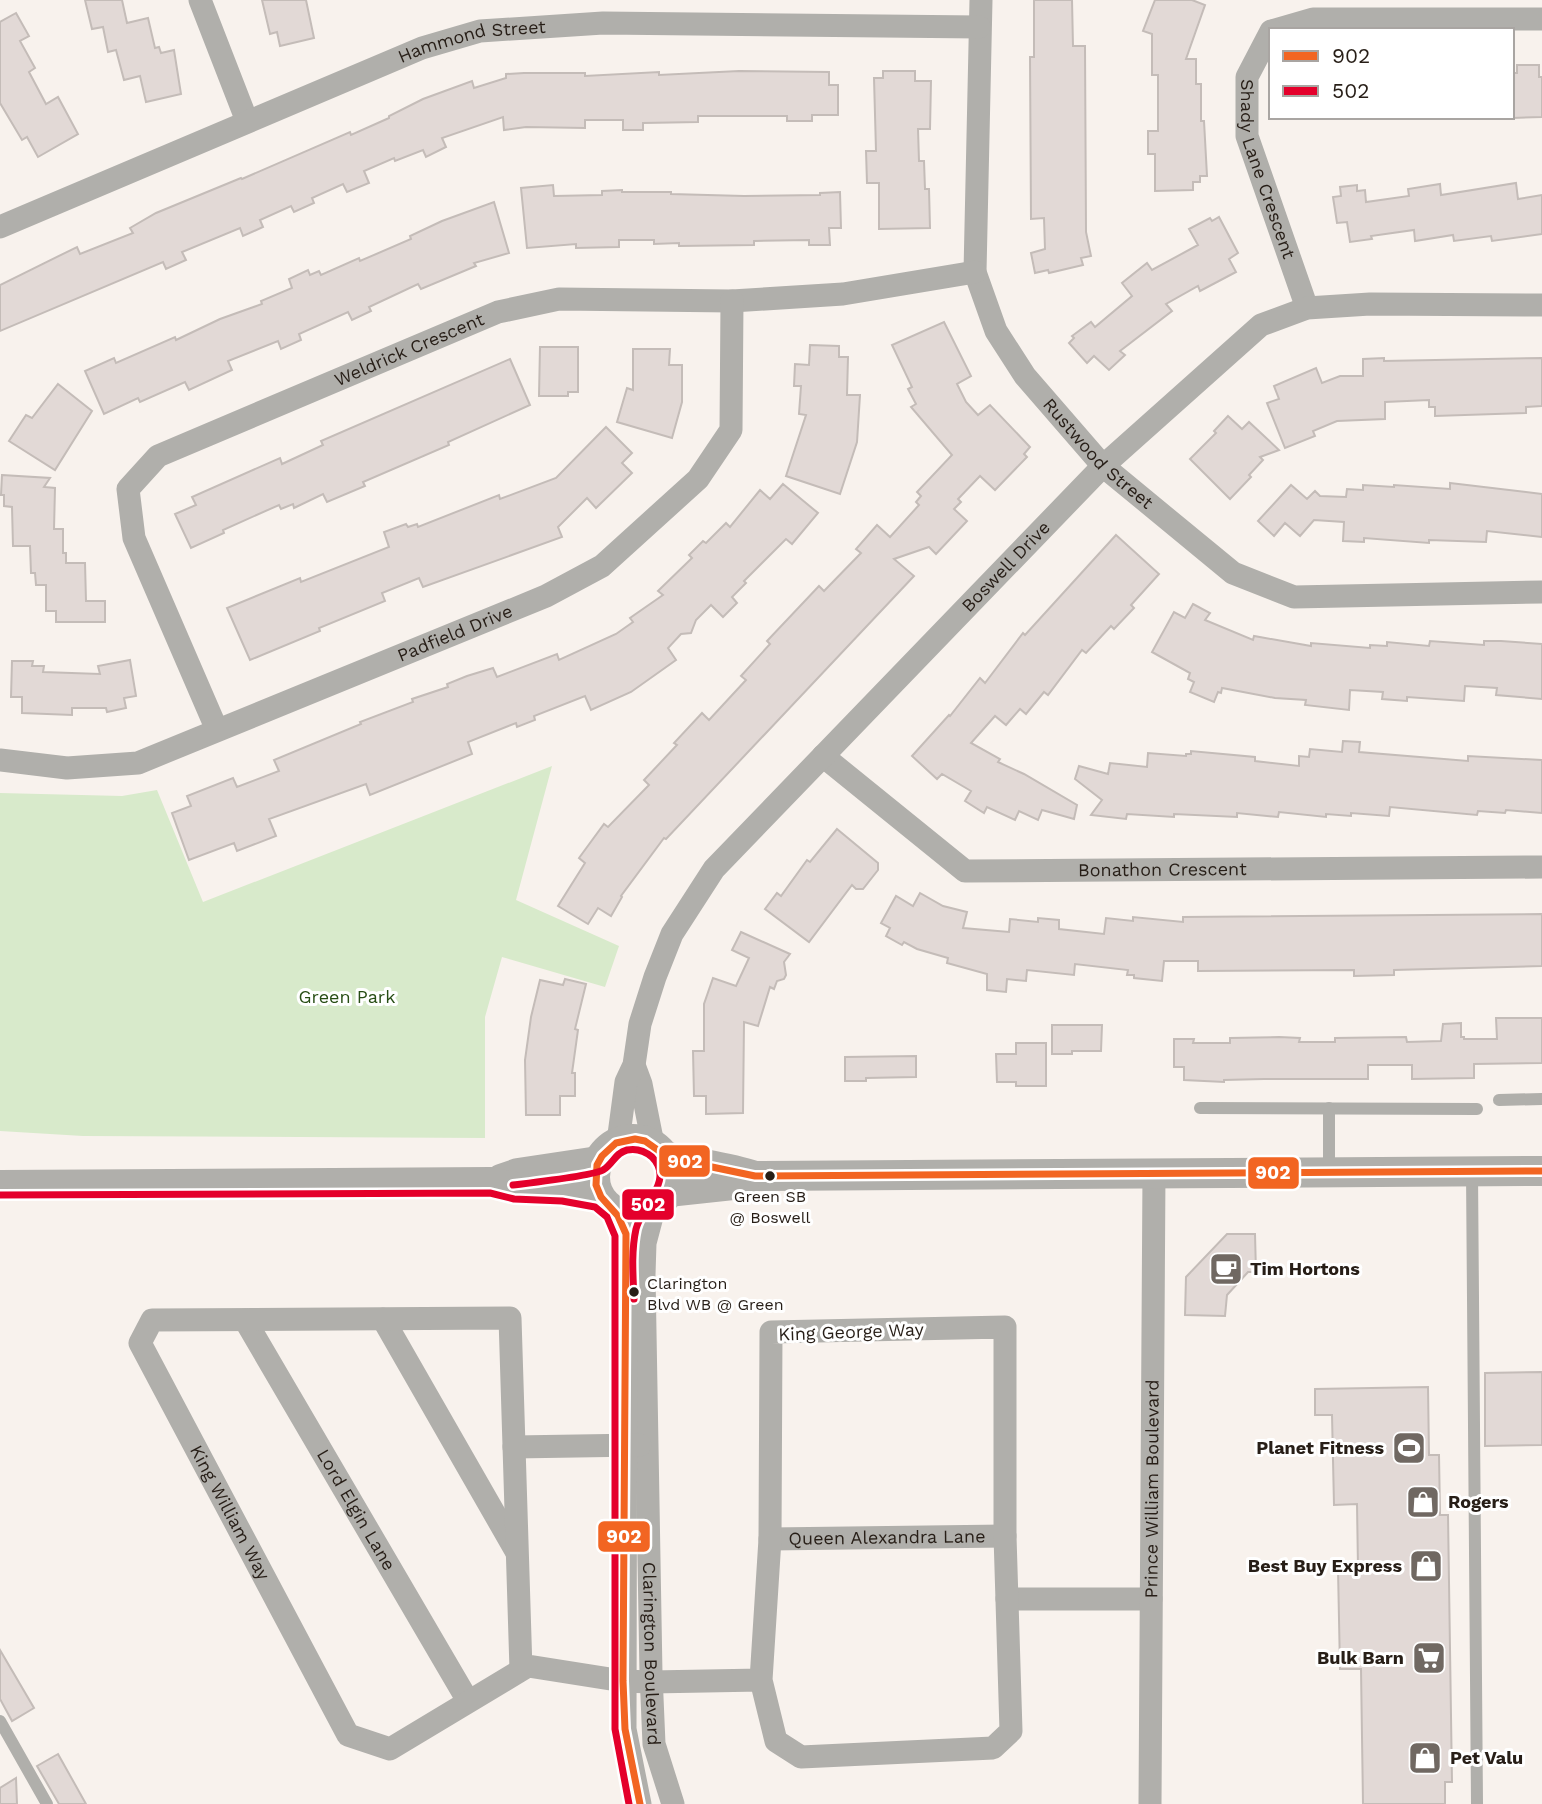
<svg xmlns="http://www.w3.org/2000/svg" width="1542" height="1804" font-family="'Work Sans',sans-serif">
<rect width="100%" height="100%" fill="#f8f2ed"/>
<path fill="#d8eacb" d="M552,766L516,900L619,946L605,987L502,957L485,1017V1138L83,1136L0,1131V793L122,796L157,790L203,902Z"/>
<g fill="#e2d9d6" stroke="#c4bcb8" stroke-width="2">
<path d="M85,0H122L127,23L148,18L155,48L159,47L161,53L174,50L181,94L146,102L140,76L124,80L116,50L108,52L103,27L92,29Z"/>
<path d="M262,0H306L314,38L280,46L277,32L270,34Z"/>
<path d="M1034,0H1072L1073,46H1085L1086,232L1091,256L1081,258L1083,265L1049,273L1048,270L1035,273L1031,253L1045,249L1044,218L1031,219L1030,57H1034Z"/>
<path d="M1155,0H1192L1205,5L1186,59H1196V84H1201V121H1204L1207,176H1200V182H1193V190L1155,191V154H1148V131H1158V75H1152V34L1143,31Z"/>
<path d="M16,13L29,36L20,41L35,68L29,72L46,104L58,97L78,134L38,157L27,137L22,140L0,103V22Z"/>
<path d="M1517,65H1539V77H1542V117L1512,118V73H1517Z"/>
<path d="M739,71L829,72V85H838V115H812V121H787V116H698V122L643,123V130H623V120H585V128L526,127L504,130L503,117L442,138L446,147L426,157L423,150L395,161L394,158L364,171L369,183L347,192L343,184L312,198L314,203L294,212L291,206L260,220L263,227L243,236L240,228L182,252L186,260L166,269L163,262L0,331V285L77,247L80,254L133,233L130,228L156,213L241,178L242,179L350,132L351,135L389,118V116L423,99L472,81L474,88L506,78V74L524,73H585V76L659,72V75Z"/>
<path d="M883,71H915V81H931L930,129H918L919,161H924L925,189H929L930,228L879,229V183H867L866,151H876L874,78H883Z"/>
<path d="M1516,183L1518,199L1542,195V234L1492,241L1491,236L1454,241L1453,235L1415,241L1414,230L1371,236L1372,239L1350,242L1347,222L1337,223L1333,197L1341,196L1340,187L1357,185V191L1365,190L1366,202L1409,196L1408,189L1440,184L1441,195Z"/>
<path d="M553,185L554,196L602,195V191L622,190V192H671V194L744,196L820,195V193L840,192L841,228H829L830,245H809V240L754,241V245L679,246V243L654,244V240H619V247L576,248V244L527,248L521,188Z"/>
<path d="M494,202L509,253L474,263L476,266L421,289L418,284L369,307L371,311L352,320L348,312L299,334L301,340L281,349L278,341L228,361L232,370L189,390L185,382L140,402L138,398L104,414L85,371L114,358L116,363L175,337L176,340L220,319L262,304L261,301L292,288L289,279L308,270L310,275L319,271L321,275L359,258L360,261L411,239L410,236L442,221Z"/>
<path d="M1219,217L1238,253L1229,259L1236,272L1200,291L1198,286L1166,304L1172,311L1120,351L1125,355L1109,370L1094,356L1087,363L1069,343L1074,338L1072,336L1091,322L1095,327L1132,296L1122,283L1147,263L1152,270L1198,245L1189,229L1210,218L1212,221Z"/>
<path d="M944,322L971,376L957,384L966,402L978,415L990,405L1030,447L1024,454L1027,457L995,490L980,476L958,499L961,502L954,509L967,521L936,554L929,547L894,559L914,576L666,839L664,838L621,896L622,897L611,916L598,908L588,924L558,906L585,863L579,858L604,824L608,827L649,785L644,780L677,745L674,743L702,713L709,720L746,680L741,676L770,644L767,641L819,586L824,591L861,553L856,549L877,525L890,537L919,505L916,502L921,496L917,492L952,455L911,407L916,404L908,389L912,387L892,345Z"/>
<path d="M810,345L839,346V357H848L847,395H860L857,442L840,494L786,476L806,415L799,414L801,386H794L795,364L809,365Z"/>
<path d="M540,347H578V392H568V396H539Z"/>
<path d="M633,349H670L669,365H682V402L672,438L617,422L627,388L633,390Z"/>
<path d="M1384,358V361L1542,358V406L1526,407V413L1435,416V407H1429V400L1385,402V419L1337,421L1313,431L1315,436L1285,448L1267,403L1279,399L1274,386L1316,368L1322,383L1340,376H1363V359Z"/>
<path d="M510,359L530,405L448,442L449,445L363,482L365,486L327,502L323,494L294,508L293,504L281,509L279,505L223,530L224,533L191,548L175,514L196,505L192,497L280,458L282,464L323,445L321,441Z"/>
<path d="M58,384L92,411L55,470L9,441L26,415L32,418Z"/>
<path d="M1228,416L1242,429L1249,422L1279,450L1260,457L1263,460L1249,475L1251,477L1230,499L1190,459L1216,433L1214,431Z"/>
<path d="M606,427L632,453L622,463L632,473L596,508L587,498L558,527L562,537L423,587L419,578L382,593L385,601L319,628L320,631L250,660L227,608L300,578L301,582L389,547L384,532L406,524L408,527L417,524L418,527L499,495L500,499L556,478Z"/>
<path d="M2,475L50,478L44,487L55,488L54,529H63V553H66V563H85L86,601H105V622H56V611H46V585H36L35,573H31L30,546H13L12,507L4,506V495H1Z"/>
<path d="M1450,483L1542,494V537L1487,531L1486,542L1429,540V543L1364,538V542L1343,541L1344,522L1314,520L1300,536L1285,523L1274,536L1258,521L1291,485L1307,499L1315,491L1320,496L1346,497L1347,489L1363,490V485L1394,487V485L1450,489Z"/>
<path d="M783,484L818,513L792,544L786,539L744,581L746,583L732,597L737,603L723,617L711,605L696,620L691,633L681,634L668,648L676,660L631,692L591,710L585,696L534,716L535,720L517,727L516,723L468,742L472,754L370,795L366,784L269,819L276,836L237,851L234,843L189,860L172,813L191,806L187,796L233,778L237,787L279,771L274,760L361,724L360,722L413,702L412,699L448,687L447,684L467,676L493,668L497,677L557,654L559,660L616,634L633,622L630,618L663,595L658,591L692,558L689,555L703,541L706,543L726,523L730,527L760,490L770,499Z"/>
<path d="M1116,535L1159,574L1131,605L1134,608L1114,629L1111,626L1086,653L1082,650L1048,695L1044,692L1026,714L1020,709L1006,725L995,716L971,743L1000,759L998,762L1024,774L1077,805L1074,819L1042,810L1038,820L1019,811L1015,820L987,807L984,813L965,801L971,791L942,774L937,779L912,756L949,715L950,716L980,678L985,683L1023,633L1025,635Z"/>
<path d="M1193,604L1210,613L1205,620L1253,640L1254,636L1311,646V643L1370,648V645L1387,646V642L1429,646L1430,641L1484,645V641H1501L1542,644V699L1496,695L1497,688L1465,686L1464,701L1407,697V701L1382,699L1383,692L1350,690L1349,710L1305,705L1306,700L1275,698L1222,688L1221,693L1218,692L1214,702L1190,692L1194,682L1188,679L1190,673L1152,652L1174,612L1185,618Z"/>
<path d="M130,660L136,696L124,698L126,708L107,712L106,708H72V715L22,713V697H11L12,661H33L32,666H44L43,672L100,674L98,666Z"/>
<path d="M1343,741L1360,742L1359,752L1468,761V756L1542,760V813L1506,810L1505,813L1478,811L1477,815L1390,807L1389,816L1351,813V816L1326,814V817L1279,812L1278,817L1237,813V817L1174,814V817L1127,814L1126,819L1091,815L1102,800L1075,779L1079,766L1108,774L1110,763L1147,767L1148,753L1186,756V754H1191V751L1255,757V761L1299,766V756L1309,757L1310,749L1342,752Z"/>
<path d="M837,829L878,863V870L863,889H856L852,885L809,942L765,909L777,893L781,896L807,860L810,862Z"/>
<path d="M920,893L943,906L967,912L963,928L1009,932L1010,919L1038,922V918L1059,920V929L1104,934L1106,918L1133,921V917L1183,922V917L1542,914V966L1394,970V975L1354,976V970L1198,971V961H1164L1162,981L1134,978V975H1127L1128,970L1075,964L1074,975L1027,970L1026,981L1007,979L1006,992L987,990V974L947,963L948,958L917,949L904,942L902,945L886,936L890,928L881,923L896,896L913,906Z"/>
<path d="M741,932L790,954L784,962L786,975L784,979L777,981L774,989L770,987L758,1026L744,1022L743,1113L706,1114V1096H694L693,1051H704V1004L713,978L736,986L749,958L732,950Z"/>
<path d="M565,979L586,984L575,1029L578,1030L572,1073H575V1096H560V1115H526L525,1060L531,1017L540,980L563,985Z"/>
<path d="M1496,1018H1542V1063L1474,1064V1078L1412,1079V1065H1368V1079H1264L1224,1080V1082L1184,1080V1067H1174V1039H1194L1193,1043H1230V1038L1279,1037L1300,1038L1299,1042H1335V1038L1406,1037L1407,1042L1441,1041L1443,1024L1461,1023V1037H1464V1039H1497Z"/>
<path d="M1052,1025H1102L1101,1051H1072V1054H1052Z"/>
<path d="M1016,1043H1046V1086H1016V1082H997L996,1054H1016Z"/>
<path d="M916,1056V1077L866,1078V1081H845V1057Z"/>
<path d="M1227,1234H1255L1256,1272H1248L1227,1295L1225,1316L1185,1315L1186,1277Z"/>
<path d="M1542,1372V1445L1485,1446V1373Z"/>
<path d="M1428,1387L1429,1455H1439L1440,1515H1448L1452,1782H1445V1804H1363L1361,1669H1340L1338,1569L1358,1568L1357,1504L1334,1505L1332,1415H1315V1389Z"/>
<path d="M0,1650L34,1708L12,1721L0,1699Z"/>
<path d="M58,1754L86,1804H59L37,1766Z"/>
<path d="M16,1778L17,1804H0V1788Z"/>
</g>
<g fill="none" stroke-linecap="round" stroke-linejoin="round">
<g stroke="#b0afab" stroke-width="12">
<path d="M1499,1100L1542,1099"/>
<path d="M1200,1108L1477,1109"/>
<path d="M1329,1172V1108"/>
<path d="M1472,1172L1477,1804"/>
<path d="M0,1721L47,1804"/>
</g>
<g stroke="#b0afab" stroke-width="23">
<path d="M200,0L247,121"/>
<path id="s1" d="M981,0L975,272L996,331L1025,376L1103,466L1233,573L1294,597L1542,592"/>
<path d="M1275,30L1313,19H1542"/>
<path id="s2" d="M1271,31L1247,77V136L1307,308"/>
<path id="s3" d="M0,227L422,48L480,31L603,23L979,27"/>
<path id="s4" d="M217,730L134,538L128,489L158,456L498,312L559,299L732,301L843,294L975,272"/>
<path id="s5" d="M823,756L965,871L1542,867"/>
<path id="s6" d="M0,760L67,768L138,763L546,596L602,566L698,479L731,430L732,301"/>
<path d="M634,1065L641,1084L653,1144"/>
<path id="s7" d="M618,1142L626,1082L634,1065L640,1024L655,977L672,934L714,869L1103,466L1261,325L1307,308L1370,304L1542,305"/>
<path id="s8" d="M654,1209L645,1243L644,1275L651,1674L654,1744L673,1804"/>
<path d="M616,1211L626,1234L625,1729L640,1804"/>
<path d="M383,1319L516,1551"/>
<path id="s9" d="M245,1320L468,1701"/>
<path d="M514,1447L640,1445"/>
<path id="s10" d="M770,1539L1005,1536"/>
<path d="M1007,1599H1151"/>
<path id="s11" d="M521,1670L510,1318L152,1320L140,1343L348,1735L390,1749L528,1666L623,1681L651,1682L761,1680L776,1741L801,1757L993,1748L1011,1731L1005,1536V1327L771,1332L770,1539L761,1680"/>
<path id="s12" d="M1150,1804L1154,1172"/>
</g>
<g stroke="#b0afab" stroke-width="30">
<circle cx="633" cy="1177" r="38"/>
<path d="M665,1156C695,1164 726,1166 755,1176L1542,1171"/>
<path d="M501,1179L518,1173L598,1161"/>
<path d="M0,1185L491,1182C527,1192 564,1189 600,1197"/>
<path d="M668,1192L733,1185L745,1180"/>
</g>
<defs>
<path id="bus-1" d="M640,1804L625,1729L623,1681L626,1234L618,1216L601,1197L596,1185L597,1165L602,1156L616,1143L635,1139L645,1141L669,1158L755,1176L1542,1171"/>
<g id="bus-2">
<path d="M513,1185C529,1183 592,1176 603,1170C613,1164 615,1153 627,1150C637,1148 645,1151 652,1157C675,1180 642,1205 636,1229C631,1252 633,1276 634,1299"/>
<path d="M0,1195L490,1193L514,1199L562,1201L595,1207L607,1217L615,1236V1729L629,1804"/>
</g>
</defs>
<use href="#bus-1" stroke="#fff" stroke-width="12"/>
<use href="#bus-2" stroke="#fff" stroke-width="12"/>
<use href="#bus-1" stroke="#f26522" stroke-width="7"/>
<use href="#bus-2" stroke="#e4002b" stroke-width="7"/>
</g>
<defs>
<symbol id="cafe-square" viewBox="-11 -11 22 22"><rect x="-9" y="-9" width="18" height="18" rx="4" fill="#706862" stroke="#fff"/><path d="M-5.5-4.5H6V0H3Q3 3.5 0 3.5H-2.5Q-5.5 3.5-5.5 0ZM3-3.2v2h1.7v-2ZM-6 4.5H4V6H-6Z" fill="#fff"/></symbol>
<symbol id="stadium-square" viewBox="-11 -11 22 22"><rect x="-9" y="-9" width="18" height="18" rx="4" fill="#706862" stroke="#fff"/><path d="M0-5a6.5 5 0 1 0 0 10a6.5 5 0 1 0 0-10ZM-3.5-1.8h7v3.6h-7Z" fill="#fff"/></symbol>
<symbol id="shop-square" viewBox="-11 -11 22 22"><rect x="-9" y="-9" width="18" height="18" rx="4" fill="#706862" stroke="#fff"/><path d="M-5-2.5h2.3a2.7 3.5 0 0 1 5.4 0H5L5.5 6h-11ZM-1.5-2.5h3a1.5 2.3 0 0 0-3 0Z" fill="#fff"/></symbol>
<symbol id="supermarket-square" viewBox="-11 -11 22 22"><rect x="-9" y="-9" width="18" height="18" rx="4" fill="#706862" stroke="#fff"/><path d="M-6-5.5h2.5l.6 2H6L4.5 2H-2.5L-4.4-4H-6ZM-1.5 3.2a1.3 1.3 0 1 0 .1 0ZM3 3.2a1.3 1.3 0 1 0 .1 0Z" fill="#fff"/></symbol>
</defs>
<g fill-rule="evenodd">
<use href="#cafe-square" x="1207" y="1250" width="38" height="38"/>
<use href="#stadium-square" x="1390" y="1429" width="38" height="38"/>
<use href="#shop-square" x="1404" y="1483" width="38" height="38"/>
<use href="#shop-square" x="1407" y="1547" width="38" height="38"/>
<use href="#supermarket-square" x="1410" y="1639" width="38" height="38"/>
<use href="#shop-square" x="1406" y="1739" width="38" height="38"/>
</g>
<g fill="#271e17" stroke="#fff" stroke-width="2.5">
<circle cx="770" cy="1176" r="6"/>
<circle cx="634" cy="1292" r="6"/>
</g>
<g text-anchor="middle" stroke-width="6" stroke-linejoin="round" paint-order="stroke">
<g font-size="16" fill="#271e17" stroke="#fff">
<text x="770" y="1202">Green SB<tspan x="770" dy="21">@ Boswell</tspan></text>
<text x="647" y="1289" text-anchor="start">Clarington<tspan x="647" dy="21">Blvd WB @ Green</tspan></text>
</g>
<g font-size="18" fill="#271e17" stroke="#fff">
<text dy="6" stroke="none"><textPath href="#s3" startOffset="509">Hammond Street</textPath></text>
<text dy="6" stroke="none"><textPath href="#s2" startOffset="147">Shady Lane Crescent</textPath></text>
<text dy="6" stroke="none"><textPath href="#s4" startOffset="576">Weldrick Crescent</textPath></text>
<text dy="6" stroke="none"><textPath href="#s1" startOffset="495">Rustwood Street</textPath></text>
<text dy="6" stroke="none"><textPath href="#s7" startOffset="714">Boswell Drive</textPath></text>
<text dy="6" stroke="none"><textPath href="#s6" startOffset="481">Padfield Drive</textPath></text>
<text dy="6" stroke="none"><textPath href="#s5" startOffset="380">Bonathon Crescent</textPath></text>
<text transform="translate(851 1332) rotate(-2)" y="6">King George Way</text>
<text dy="6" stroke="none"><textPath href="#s12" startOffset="315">Prince William Boulevard</textPath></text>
<text dy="6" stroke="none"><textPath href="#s9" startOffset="220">Lord Elgin Lane</textPath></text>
<text dy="6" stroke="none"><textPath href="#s11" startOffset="928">King William Way</textPath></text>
<text dy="6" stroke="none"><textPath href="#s10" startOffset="117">Queen Alexandra Lane</textPath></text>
<text dy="6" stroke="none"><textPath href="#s8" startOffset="446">Clarington Boulevard</textPath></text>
</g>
<g font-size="18" fill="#274d14" stroke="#fff">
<text x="347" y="1003">Green Park</text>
</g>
<g font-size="18" font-weight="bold" fill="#271e17" stroke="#fff" text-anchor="start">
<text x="1250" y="1275">Tim Hortons</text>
<text x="1384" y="1454" text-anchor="end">Planet Fitness</text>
<text x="1448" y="1508">Rogers</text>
<text x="1402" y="1572" text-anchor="end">Best Buy Express</text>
<text x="1404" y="1664" text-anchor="end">Bulk Barn</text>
<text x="1450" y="1764">Pet Valu</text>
</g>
</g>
<g stroke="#fff" stroke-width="2.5">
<rect x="658" y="1144" width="53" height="34" rx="7" fill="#f26522"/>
<rect x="1247" y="1156" width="53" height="34" rx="7" fill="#f26522"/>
<rect x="621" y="1188" width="54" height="33" rx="7" fill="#e4002b"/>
<rect x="597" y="1520" width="54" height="33" rx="7" fill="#f26522"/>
</g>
<g font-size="19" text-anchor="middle" font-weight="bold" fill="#fff">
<text x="685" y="1168">902</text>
<text x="1273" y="1179">902</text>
<text x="648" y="1211">502</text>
<text x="624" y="1543">902</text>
</g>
<rect x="1269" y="28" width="245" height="91" fill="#ffffff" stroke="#a9a5a2" stroke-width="2"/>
<rect x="1283" y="51" width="35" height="10" fill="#f26522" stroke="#a9a5a2" stroke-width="2"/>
<text x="1332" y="63" font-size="21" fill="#271e17">902</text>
<rect x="1283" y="86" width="35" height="10" fill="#e4002b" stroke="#a9a5a2" stroke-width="2"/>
<text x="1332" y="98" font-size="21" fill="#271e17">502</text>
</svg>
